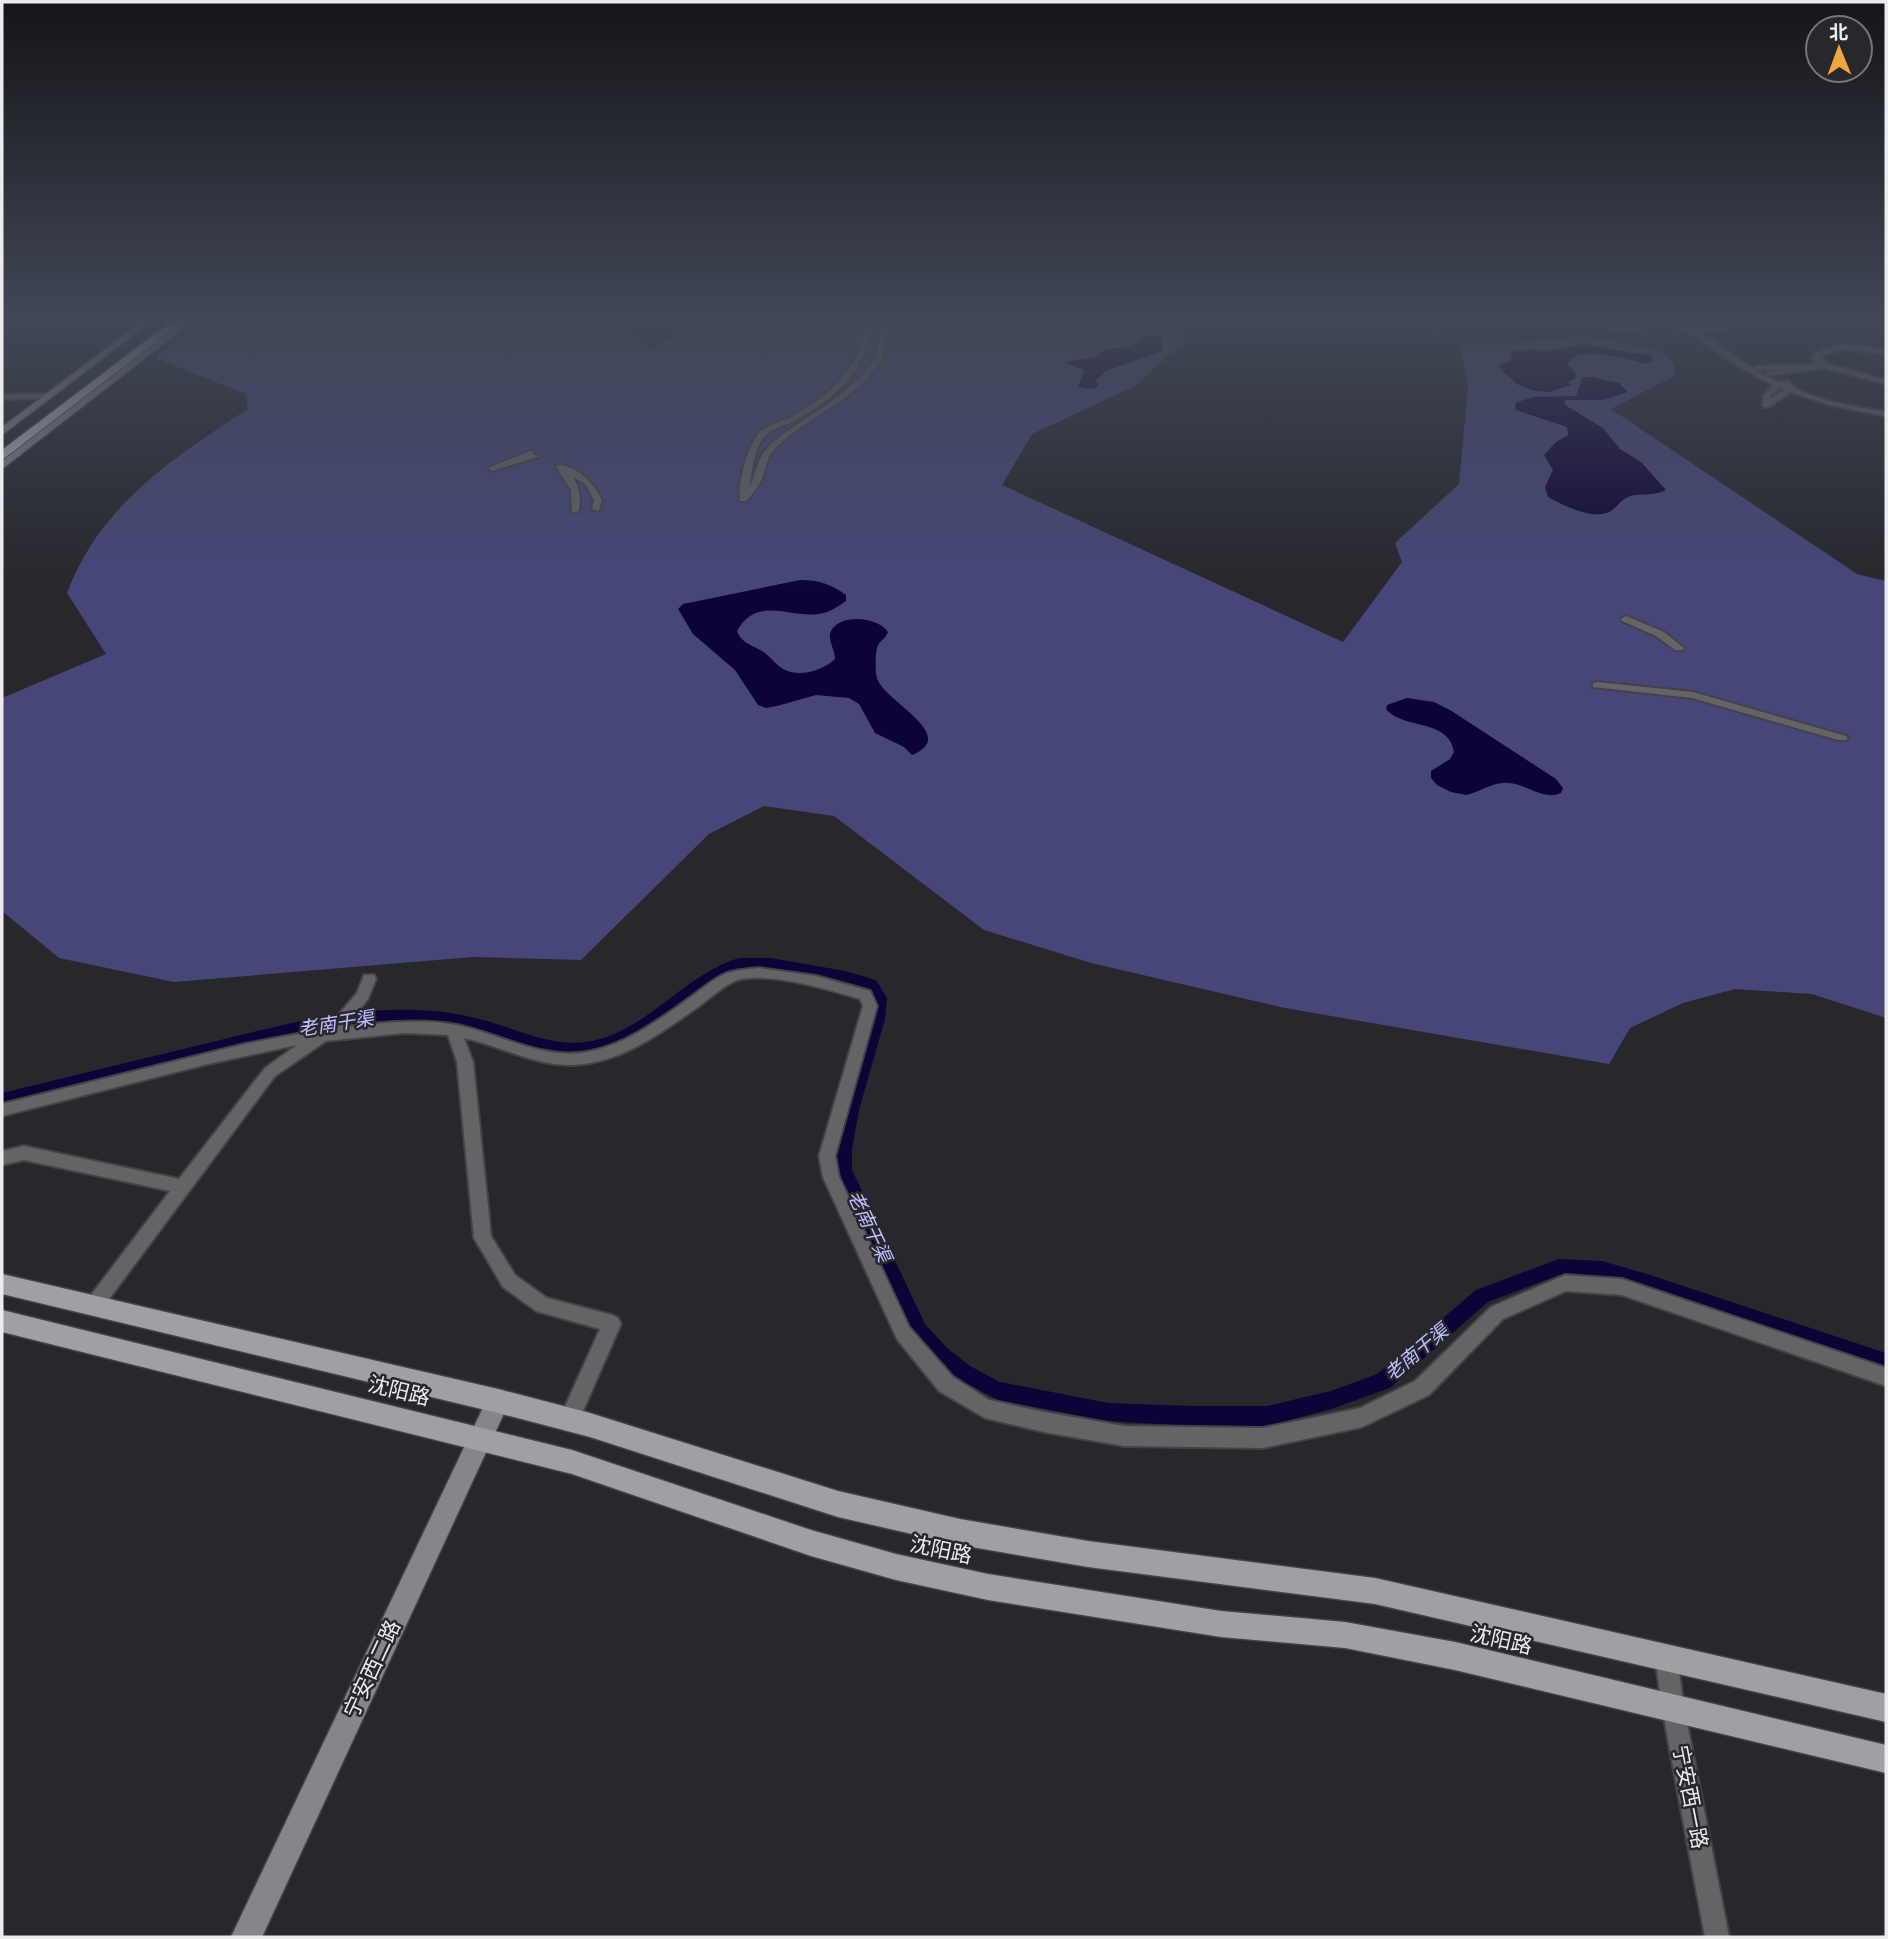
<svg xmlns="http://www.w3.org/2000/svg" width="1888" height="1939" font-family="Bitter,'Noto Sans SC',serif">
<rect width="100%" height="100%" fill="#27272c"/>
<path fill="#464778" d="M205,318H612L652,350L705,318H1185L1184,341L1135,386L1032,434L1002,485L1343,642L1402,562L1395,543L1459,484L1468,387L1459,342H1534L1550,338L1591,337L1659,350L1675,364L1674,376L1611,409L1857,574L1886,581V1018L1812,994L1735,989L1683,1003L1630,1028L1609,1064L1285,1008L1091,963L984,930L834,816L764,806L709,834L581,960L474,957L174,982L59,958L2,911V698L106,654L67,593C100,505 173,458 248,409L246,394L155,358Z"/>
<g fill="#0e0336">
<path d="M1795,318H1886V325L1837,322L1830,325L1797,326L1794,323Z"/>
<path d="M1154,334L1163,338L1162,351L1106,371L1096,381L1099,386L1092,389L1078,387L1085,370L1064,362L1094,357L1107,349L1132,346L1142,338Z"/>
<path d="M1584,344L1652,356V361L1647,364C1628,360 1578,343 1567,364L1575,372L1576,378L1568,382L1571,385L1549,392L1534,391L1517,384L1500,369V365L1510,361L1513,356L1510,352L1534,349L1544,352Z"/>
<path d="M1591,377L1619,383L1628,392L1603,400H1565V405L1603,428L1620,449L1641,462L1666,490C1654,497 1640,492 1628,497C1622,499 1617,507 1611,511C1593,521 1565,506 1548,497L1545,487L1553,470L1544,455L1556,442L1568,435L1567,427L1516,410L1515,403L1533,397L1576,396L1582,378Z"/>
<path d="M800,580C819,580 831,584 846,595V601C840,605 833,610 827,612C794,623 759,592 737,631C741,643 752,645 762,651C770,656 775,664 783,669C799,678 822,671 835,659C835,650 827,639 831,631C841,613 878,617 888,632C886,638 881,640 878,645C875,652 875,672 877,678C883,701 961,735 912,755L904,747L875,733L859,704L849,698L816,695L777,706L766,708L758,705L735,670L693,634L678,609L683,604Z"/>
<path d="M1407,698L1434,702L1450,710L1556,779L1563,788L1561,793C1542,801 1528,784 1508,783C1495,781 1480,792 1466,795L1451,792L1437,785L1431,778V771L1450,759L1454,752C1449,718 1403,730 1386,709L1387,705Z"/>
</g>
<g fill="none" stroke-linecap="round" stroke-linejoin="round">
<path fill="#0e0336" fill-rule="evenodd" d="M739,958H771L845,971L876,980L887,998L885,1019L859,1110L852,1149V1170L925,1324L947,1348L970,1366L1000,1382L1108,1403L1193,1406H1267L1331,1391L1377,1374L1476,1290L1559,1259L1602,1261L1647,1274L1886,1353V1371L1647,1290L1602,1277L1559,1275L1488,1302L1390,1388L1331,1409L1267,1426H1193L1108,1421L998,1400L956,1378L935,1360L913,1336L836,1170V1149L843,1110L871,1019L873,998L866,988C832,977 761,959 728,974C686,1002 642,1043 591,1053C551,1061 516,1039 479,1030C440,1020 397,1018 358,1023C308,1028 260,1042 213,1054C143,1071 72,1090 2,1105V1093C71,1076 139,1060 208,1043C268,1029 328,1011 390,1010C420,1009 450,1011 479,1019C517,1028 552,1049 592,1041C649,1029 685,974 739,958Z"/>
<defs>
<g id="street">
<path d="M864,318H870C871,368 836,399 794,421C785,426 772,428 765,436C754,448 752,472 749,487C756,475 757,459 767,448C796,418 877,386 879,340C879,333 877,325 876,318H882C883,325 886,332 886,339C886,391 797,418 771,454C766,461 765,471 762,479C758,488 752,494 746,501H740C737,485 748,441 762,430C770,424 782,422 791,417C831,395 864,366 864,318Z"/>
<path d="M1221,318L1252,322L1283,318L1252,326Z"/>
<path d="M1306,318H1315L1329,325L1324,326Z"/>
<path d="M1453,318L1569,319L1641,330L1638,332L1569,323H1475L1462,321L1432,329L1429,327Z"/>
<path d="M1655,318C1669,318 1678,326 1692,329C1710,333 1729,318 1744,318L1743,322L1719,330L1699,332L1754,369L1757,366L1817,364L1812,359L1814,354C1837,341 1861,345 1886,350V354L1841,349L1820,356L1827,364L1886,380V384L1824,368L1765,376L1779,382L1789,381C1801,400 1863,408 1886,412V416L1834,406L1790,392L1769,407H1763V396L1773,385L1741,368L1696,337ZM1786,369L1765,372V376L1755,370ZM1779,388L1784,390L1770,399L1772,394Z"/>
<path d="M48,394L52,396L51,398L2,399V395Z"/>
<path d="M530,451H533V455L541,456L492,471L488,468Z"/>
<path d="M557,465C578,465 593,483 602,500L599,511L592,509L594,500L585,484L573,477C580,488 581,498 579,511L572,513L571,490L556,467Z"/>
<path d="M1626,616L1664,632L1684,648L1683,650H1675L1656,636L1622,621L1621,619Z"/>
<path d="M1597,682L1693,692L1846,736L1848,738L1846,740H1838L1692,698L1593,687V683Z"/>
<path d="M759,968L816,976L870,991L877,1006L835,1156L839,1177L909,1327L953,1377L989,1400L1044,1412L1124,1426L1263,1428L1360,1408L1415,1381L1491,1307L1565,1275L1622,1279L1886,1368V1386L1622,1295L1566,1291L1503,1319L1429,1395L1362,1427L1263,1448L1124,1446L1044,1432L985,1418L939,1391L897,1339L823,1177L819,1156L863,1006L860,999C831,990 760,969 733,982C721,988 709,999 698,1007C664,1031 626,1059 584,1064C541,1070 505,1047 464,1038L473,1062L491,1236L515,1275L547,1298L612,1315L618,1318L621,1324L576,1427L569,1430L562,1427L559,1420L600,1329L536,1311L503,1287L477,1243L474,1238L457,1062L448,1035L405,1033L326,1041L275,1076L100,1311L94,1313L88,1311L85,1305L88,1299L170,1191L24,1160L2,1165V1151L24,1146L179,1179L265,1068L297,1045L204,1065L2,1116V1104L245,1044L319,1030L333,1021L357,993L364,975H374L376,979L368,999L345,1027C381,1023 421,1018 457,1025C500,1034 542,1060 587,1052C626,1045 660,1019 691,997C702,989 714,978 727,973C737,970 748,969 759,968Z"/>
<path d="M1666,1646L1674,1649L1677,1657L1684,1708L1729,1937H1705L1662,1708L1655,1657L1658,1649Z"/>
</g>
<g id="secondary">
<path d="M147,318H156L2,435V427Z"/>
<path d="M188,318H197L2,469V461Z"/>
<path d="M498,1389L506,1393L510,1401L506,1409L262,1937H231L490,1393Z"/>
</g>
<g id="primary">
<path d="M2,1274L498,1389L590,1413L838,1491L960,1519L1088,1541L1375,1578L1886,1694V1722L1375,1604L1088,1567L960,1545L838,1517L590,1437L498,1413L2,1294Z"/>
<path d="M2,1310L572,1450L811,1530L896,1554L988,1574L1221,1611L1345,1622L1455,1642L1886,1745V1773L1455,1670L1345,1648L1221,1637L988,1600L896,1580L811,1556L572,1474L2,1332Z"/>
</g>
<path id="highway" d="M176,318H187L2,460V450Z"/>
</defs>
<use href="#street" stroke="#434347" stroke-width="4"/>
<use href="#secondary" stroke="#434347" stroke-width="3"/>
<use href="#primary" stroke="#434347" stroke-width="3"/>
<use href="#highway" stroke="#434347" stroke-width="3"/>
<use href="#street" fill="#646466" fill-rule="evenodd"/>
<use href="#secondary" fill="#858689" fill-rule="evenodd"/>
<use href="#primary" fill="#9f9fa4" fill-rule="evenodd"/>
<use href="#highway" fill="#b7b7bc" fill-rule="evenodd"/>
</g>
<linearGradient id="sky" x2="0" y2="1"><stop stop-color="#151518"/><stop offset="0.54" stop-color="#414756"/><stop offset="1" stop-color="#414756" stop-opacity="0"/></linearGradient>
<rect width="1888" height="589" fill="url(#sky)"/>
<g text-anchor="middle" stroke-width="5" stroke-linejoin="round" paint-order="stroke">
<g font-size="19" font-style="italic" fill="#bdc0ff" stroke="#27272c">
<text transform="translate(336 1023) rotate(-9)" y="7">老南干渠</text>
<text transform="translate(870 1226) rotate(65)" y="7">老南干渠</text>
<text transform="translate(1416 1352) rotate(-40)" y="7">老南干渠</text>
</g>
<g font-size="21" fill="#ececef" stroke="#27272c">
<text transform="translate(399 1391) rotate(14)" y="7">沈阳路</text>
<text transform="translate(941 1550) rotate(12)" y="7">沈阳路</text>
<text transform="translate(1501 1640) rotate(13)" y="7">沈阳路</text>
<text transform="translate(372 1669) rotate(-65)" y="7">宁安西二路</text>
<text transform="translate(1690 1797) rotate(79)" y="7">宁安西一路</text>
</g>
</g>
<rect width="1888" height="1939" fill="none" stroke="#ececef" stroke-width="7"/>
<g transform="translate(1839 49) rotate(359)"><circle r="33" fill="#27272c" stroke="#76767a" stroke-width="2"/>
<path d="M0-5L12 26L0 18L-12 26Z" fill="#efa73e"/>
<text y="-10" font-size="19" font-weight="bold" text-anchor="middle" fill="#ececef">北</text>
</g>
</svg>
